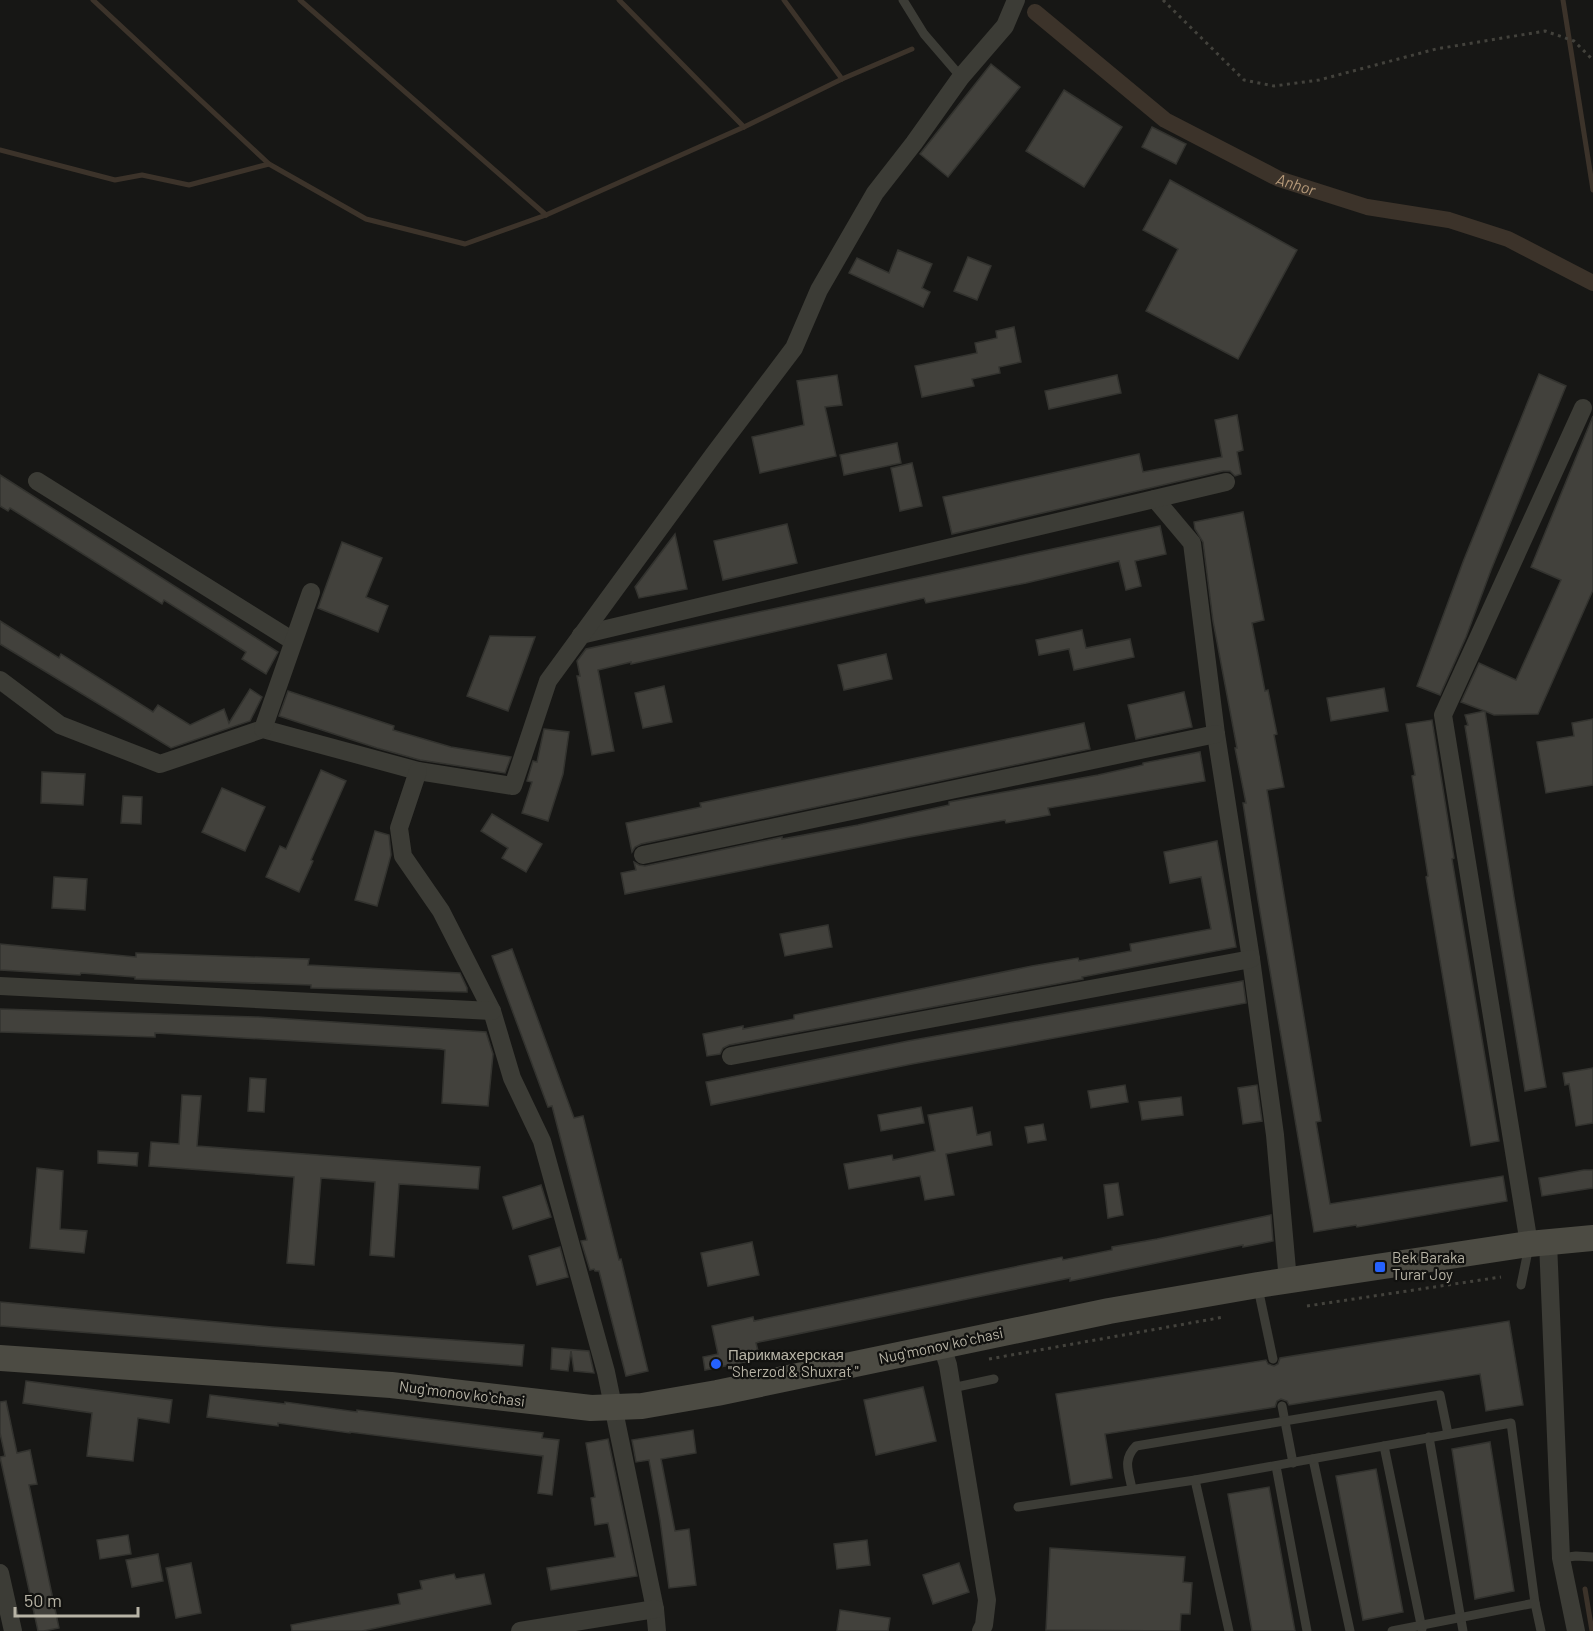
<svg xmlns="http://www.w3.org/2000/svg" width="1593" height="1631" font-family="Barlow,sans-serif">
<rect width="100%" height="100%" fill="#171715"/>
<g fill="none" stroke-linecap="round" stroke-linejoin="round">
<g stroke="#3c332a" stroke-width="5">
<path d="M93,0L269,164L366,219L465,244L546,215L744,127L842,79L912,49"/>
<path d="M300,0L546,215"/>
<path d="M619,0L744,127"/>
<path d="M784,0L842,79"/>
<path d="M1563,0L1593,190"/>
<path d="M0,150L115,180L142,175L189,185L269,164"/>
<path d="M1585,1589L1592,1631"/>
</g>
<path stroke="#3c332a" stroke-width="16" id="s1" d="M1035,12L1165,120L1279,179L1367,207L1449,220L1508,239L1593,283"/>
</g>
<g fill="#42413c" stroke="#33332f" stroke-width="1.5">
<path d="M991,64L1020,87L948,177L920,154Z"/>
<path d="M1064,90L1122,127L1084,187L1026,151Z"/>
<path d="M1152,127L1186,144L1176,164L1142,147Z"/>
<path d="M1170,180L1297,250L1238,359L1146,311L1178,249L1143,230Z"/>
<path d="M898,250L932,264L922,288L930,292L923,307L849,273L857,258L889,273Z"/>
<path d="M968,257L991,266L977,300L954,291Z"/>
<path d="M1014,327L1021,362L999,367L1000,373L972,379L974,386L922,397L915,366L977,353L975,343L997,338L996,331Z"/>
<path d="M1539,374L1566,386L1491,570L1466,637L1440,695L1417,686L1463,562Z"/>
<path d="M837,375L842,405L825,407L836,456L760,473L752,437L804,425L797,381Z"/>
<path d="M1117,375L1121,393L1049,409L1045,391Z"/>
<path d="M1237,415L1243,450L1237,452L1241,474L1235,476L1230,471H1223L952,534L943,497L1139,454L1143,472L1222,457L1215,420Z"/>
<path d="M1593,416V590L1538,714L1494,715L1485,711L1514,897L1546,1087L1525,1091L1465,726L1468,725L1465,715L1485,711L1461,702L1479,663L1516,680L1561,580L1531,567Z"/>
<path d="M897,443L901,463L844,475L840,455Z"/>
<path d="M912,463L922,506L900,511L891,468Z"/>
<path d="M0,475L278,652L266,674L242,659L246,652L202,624L164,600L162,604L10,508L8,511L0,506Z"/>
<path d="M1243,512L1264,620L1252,623L1265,691L1268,690L1277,734L1274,735L1284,787L1267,790L1321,1121L1316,1122L1330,1204L1503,1176L1507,1201L1357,1227L1356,1225L1314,1232L1258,900L1243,803H1246L1235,748H1237L1213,621L1203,542L1195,529L1194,522Z"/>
<path d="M787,524L797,563L723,580L714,541Z"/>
<path d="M1160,526L1166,554L1135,561L1141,586L1126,590L1119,561L1026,583L926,603L924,598L631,664V662L598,670L614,751L592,755L577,676H580L577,661L586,649Z"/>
<path d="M675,534L687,589L639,598L635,587Z"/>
<path d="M342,542L382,558L366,597L388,606L378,632L318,608Z"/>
<path d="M0,621L59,658L61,654L153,712L158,705L190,725L224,709L229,723L250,689L262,697L250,721L171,748L0,644Z"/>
<path d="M1082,630L1086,648L1130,639L1134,657L1074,670L1069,649L1039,655L1036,640Z"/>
<path d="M490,636L535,637L508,711L467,696Z"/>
<path d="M886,654L892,679L844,690L838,665Z"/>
<path d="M664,686L672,722L643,728L635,693Z"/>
<path d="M1384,688L1388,711L1331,721L1327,698Z"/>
<path d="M288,691L394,726L393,730L451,747L511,757L505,773L420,760L377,748L279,716Z"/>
<path d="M1184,692L1192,727L1136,739L1128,705Z"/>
<path d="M1593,719V785L1546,793L1537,742L1574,736L1572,723Z"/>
<path d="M1432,720L1454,858L1452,859L1499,1141L1471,1146L1426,877L1428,876L1412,776L1415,775L1406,724Z"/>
<path d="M1084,723L1090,749L641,844L635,847L632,852L626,823L701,807L700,803L743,794Z"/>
<path d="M544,729L569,732L563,774L548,821L522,813L532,782L527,781L533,761L537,762Z"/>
<path d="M1200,752L1205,781L1048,808L1050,815L1006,823L1005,820L910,837L625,894L621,873L636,870L634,862L639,865L645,866L782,837V839L858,825L949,805V802L1098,775L1143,765V763Z"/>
<path d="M321,770L346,781L311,860L313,861L299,892L266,877L280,846L286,849Z"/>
<path d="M42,772L85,774L83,805L41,803Z"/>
<path d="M222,788L265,807L245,851L202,832Z"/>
<path d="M123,796L142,797L141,824L121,823Z"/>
<path d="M492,814L542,844L526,872L502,858L508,848L481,831Z"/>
<path d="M375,831L389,835L391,855L377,906L355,900Z"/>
<path d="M1217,841L1236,947L1082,977L1083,979L729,1045L723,1048L720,1054L707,1056L703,1034L743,1026V1029L794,1019V1015L1032,966L1078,958L1079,961L1131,951L1130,944L1211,929L1201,877L1170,883L1164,852Z"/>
<path d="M54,877L87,879L85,910L52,908Z"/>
<path d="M828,925L832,947L785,956L780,934Z"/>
<path d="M0,944L136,957V953L309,959L308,965L460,973L467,988V992L311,988V985L135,979V977L81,973L80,975L0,970Z"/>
<path d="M512,949L574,1118L583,1116L619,1260L621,1259L648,1371L626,1376L599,1271H595L594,1269L590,1270L581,1241L587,1240L552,1106L548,1107L492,956Z"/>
<path d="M1243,981L1246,1003L912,1064L711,1105L706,1082L908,1041Z"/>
<path d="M0,1009L258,1017L486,1032L493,1054L488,1106L442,1103L445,1050L440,1049L155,1033V1037L0,1032Z"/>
<path d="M1593,1068V1123L1576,1126L1569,1084L1565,1085L1563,1073Z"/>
<path d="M250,1078L266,1079L264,1112L248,1111Z"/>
<path d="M1125,1085L1128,1102L1091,1108L1088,1091Z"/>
<path d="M1257,1085L1262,1121L1243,1124L1238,1088Z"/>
<path d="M182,1095L201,1096L197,1146L480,1167L478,1189L399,1184L394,1257L370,1255L375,1182L321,1178L314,1265L287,1263L294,1177L149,1166L151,1142L179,1144Z"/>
<path d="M1181,1097L1183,1115L1142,1120L1139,1102Z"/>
<path d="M921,1107L924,1123L881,1131L878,1115Z"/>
<path d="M972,1107L977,1135L990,1132L992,1145L946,1154L954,1195L925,1200L920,1176L849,1189L844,1164L892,1155L893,1160L935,1151L928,1115Z"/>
<path d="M1043,1124L1046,1140L1028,1143L1025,1127Z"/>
<path d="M98,1151L138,1153L137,1166L98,1163Z"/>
<path d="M37,1168L63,1171L60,1229L87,1231L84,1253L30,1248Z"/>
<path d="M1584,1170H1593V1188L1542,1196L1539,1178Z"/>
<path d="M1118,1183L1123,1215L1108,1218L1104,1185Z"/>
<path d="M541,1185L551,1217L513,1229L503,1197Z"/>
<path d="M1271,1215L1273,1241L1243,1247V1245L1070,1281V1278L972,1298L759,1342L756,1343L760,1359L705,1370L703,1357L718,1354L712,1326L753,1317L754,1321L1062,1257L1063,1260L1112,1250V1247L1157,1239Z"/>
<path d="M752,1242L759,1275L708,1286L701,1253Z"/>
<path d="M560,1247L568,1277L537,1285L529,1256Z"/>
<path d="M0,1302L272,1327L524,1345L522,1366L0,1326Z"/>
<path d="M1509,1321L1523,1405L1486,1411L1480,1374L1289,1405L1287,1401L1281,1399L1277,1401L1275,1407L1105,1434L1112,1478L1071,1485L1056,1394L1266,1360L1268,1364L1274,1366L1278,1364L1280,1358Z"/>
<path d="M552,1348L589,1351L594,1373L574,1371L571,1351L568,1371L551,1369Z"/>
<path d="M26,1381L172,1400L169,1423L138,1418L133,1461L87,1456L92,1413L23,1403Z"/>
<path d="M923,1387L936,1441L876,1455L864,1400Z"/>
<path d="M210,1395L285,1404V1402L357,1412V1410L543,1433L542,1438L559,1440L552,1495L538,1493L543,1456L350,1432V1433L278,1423V1426L207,1417Z"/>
<path d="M6,1401L17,1453L30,1450L37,1484L29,1485L59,1628L44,1631H38L0,1457L5,1456L0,1433V1402Z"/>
<path d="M693,1430L696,1453L661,1459L675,1531L689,1529L696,1585L669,1588L660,1520L649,1460L636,1462L632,1440Z"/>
<path d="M608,1439L637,1576L551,1590L547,1568L615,1557L608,1523L595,1525L591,1498L595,1497L586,1443Z"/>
<path d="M1490,1442L1514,1591L1475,1599L1452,1449Z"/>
<path d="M1376,1469L1403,1612L1363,1620L1336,1476Z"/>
<path d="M1269,1487L1295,1631H1252L1228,1494Z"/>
<path d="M128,1535L131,1554L100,1559L97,1540Z"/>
<path d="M867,1540L870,1565L837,1569L834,1544Z"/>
<path d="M1050,1548L1185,1557L1183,1582L1192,1583L1190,1614H1181L1180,1631L1046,1630Z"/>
<path d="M158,1554L163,1581L132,1587L126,1560Z"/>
<path d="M191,1563L201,1613L176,1618L166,1568Z"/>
<path d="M959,1563L969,1592L933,1604L923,1575Z"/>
<path d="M454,1574L456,1579L484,1574L491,1604L362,1631H292L291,1625L400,1604L398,1594L422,1589L420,1581Z"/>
<path d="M840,1610L890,1618L888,1631H837Z"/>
</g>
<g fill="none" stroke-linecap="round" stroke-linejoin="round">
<g stroke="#43423c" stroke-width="3" stroke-dasharray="3 4.5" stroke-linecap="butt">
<path d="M1163,0L1244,80L1274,86L1319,80L1436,49L1545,31L1574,41L1593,60"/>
<path d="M1307,1306L1501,1277"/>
<path d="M989,1359L1224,1317"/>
</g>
<g stroke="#3c3c36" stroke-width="9">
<path d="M903,0L924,34L961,77"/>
<path d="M1521,1285L1529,1246"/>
<path d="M1258,1288L1273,1359"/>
<path d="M952,1388L994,1379"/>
<path d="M1282,1406L1293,1463"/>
<path d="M1429,1437L1463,1631"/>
<path d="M1384,1446L1422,1629"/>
<path d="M1313,1459L1350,1631"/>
<path d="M1276,1466L1307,1631"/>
<path d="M1195,1480L1229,1631"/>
<path d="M1132,1489C1129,1472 1122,1460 1136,1446L1440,1395L1448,1434"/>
<path d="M1018,1507L1195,1480L1511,1423L1535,1603L1392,1631"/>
<path d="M1561,1558L1576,1556L1593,1557"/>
<path d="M1535,1603L1541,1631"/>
</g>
<g stroke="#3c3c36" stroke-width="18">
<path d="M37,481L293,641"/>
<path d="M1155,499L1192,543L1216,734L1251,959L1275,1135L1288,1281"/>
<path d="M581,635L1226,482"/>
<path d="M0,680L60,725L160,764L263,729L418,771L513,786L548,681L714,454L794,348L819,290L875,193L914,143L961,77L1005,26L1016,0"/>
<path d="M263,729L311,592"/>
<path d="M418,771L399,828L403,856L441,911L492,1011L512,1078L542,1141L606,1372L655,1609L657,1631"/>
<path d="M643,855L1216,734"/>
<path d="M0,986L492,1011"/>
<path d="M731,1056L1251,959"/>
<path d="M1548,1242L1561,1558L1576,1631"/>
<path d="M1529,1244L1443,715L1583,408"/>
<path d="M942,1346L948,1365L987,1600L984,1625L981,1631"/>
<path d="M0,1573L13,1631"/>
<path d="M520,1631L655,1609"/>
</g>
<path stroke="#4c4b43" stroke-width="26" d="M0,1358L391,1385L591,1408L642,1406L717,1393L1109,1311L1258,1285L1529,1244L1593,1238"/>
</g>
<g fill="#2562ff" stroke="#121210" stroke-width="2">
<rect x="1374" y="1261" width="12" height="12" rx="3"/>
<circle cx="716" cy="1364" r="6"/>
</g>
<g text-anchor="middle" stroke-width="4.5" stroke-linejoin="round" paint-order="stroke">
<g font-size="15" fill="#b8b4a6" stroke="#121210" text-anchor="start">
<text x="1392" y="1263">Bek Baraka<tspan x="1392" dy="17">Turar Joy</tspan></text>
<text x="728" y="1360">Парикмахерская<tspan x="728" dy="17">"Sherzod &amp; Shuxrat "</tspan></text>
</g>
<g font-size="15" fill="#b8b4a6" stroke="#121210">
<text transform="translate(941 1346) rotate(-12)" y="5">Nugʻmonov koʻchasi</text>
<text transform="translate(462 1394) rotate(7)" y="5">Nugʻmonov koʻchasi</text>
</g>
<g font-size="16" font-style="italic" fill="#b69a7a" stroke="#121210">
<text dy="6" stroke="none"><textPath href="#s1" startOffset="315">Anhor</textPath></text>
</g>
</g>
<path d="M15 1607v9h123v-9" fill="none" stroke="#b8b4a6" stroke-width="3"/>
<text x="24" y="1607" font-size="18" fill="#b8b4a6" stroke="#121210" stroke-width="4.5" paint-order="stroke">50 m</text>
</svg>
